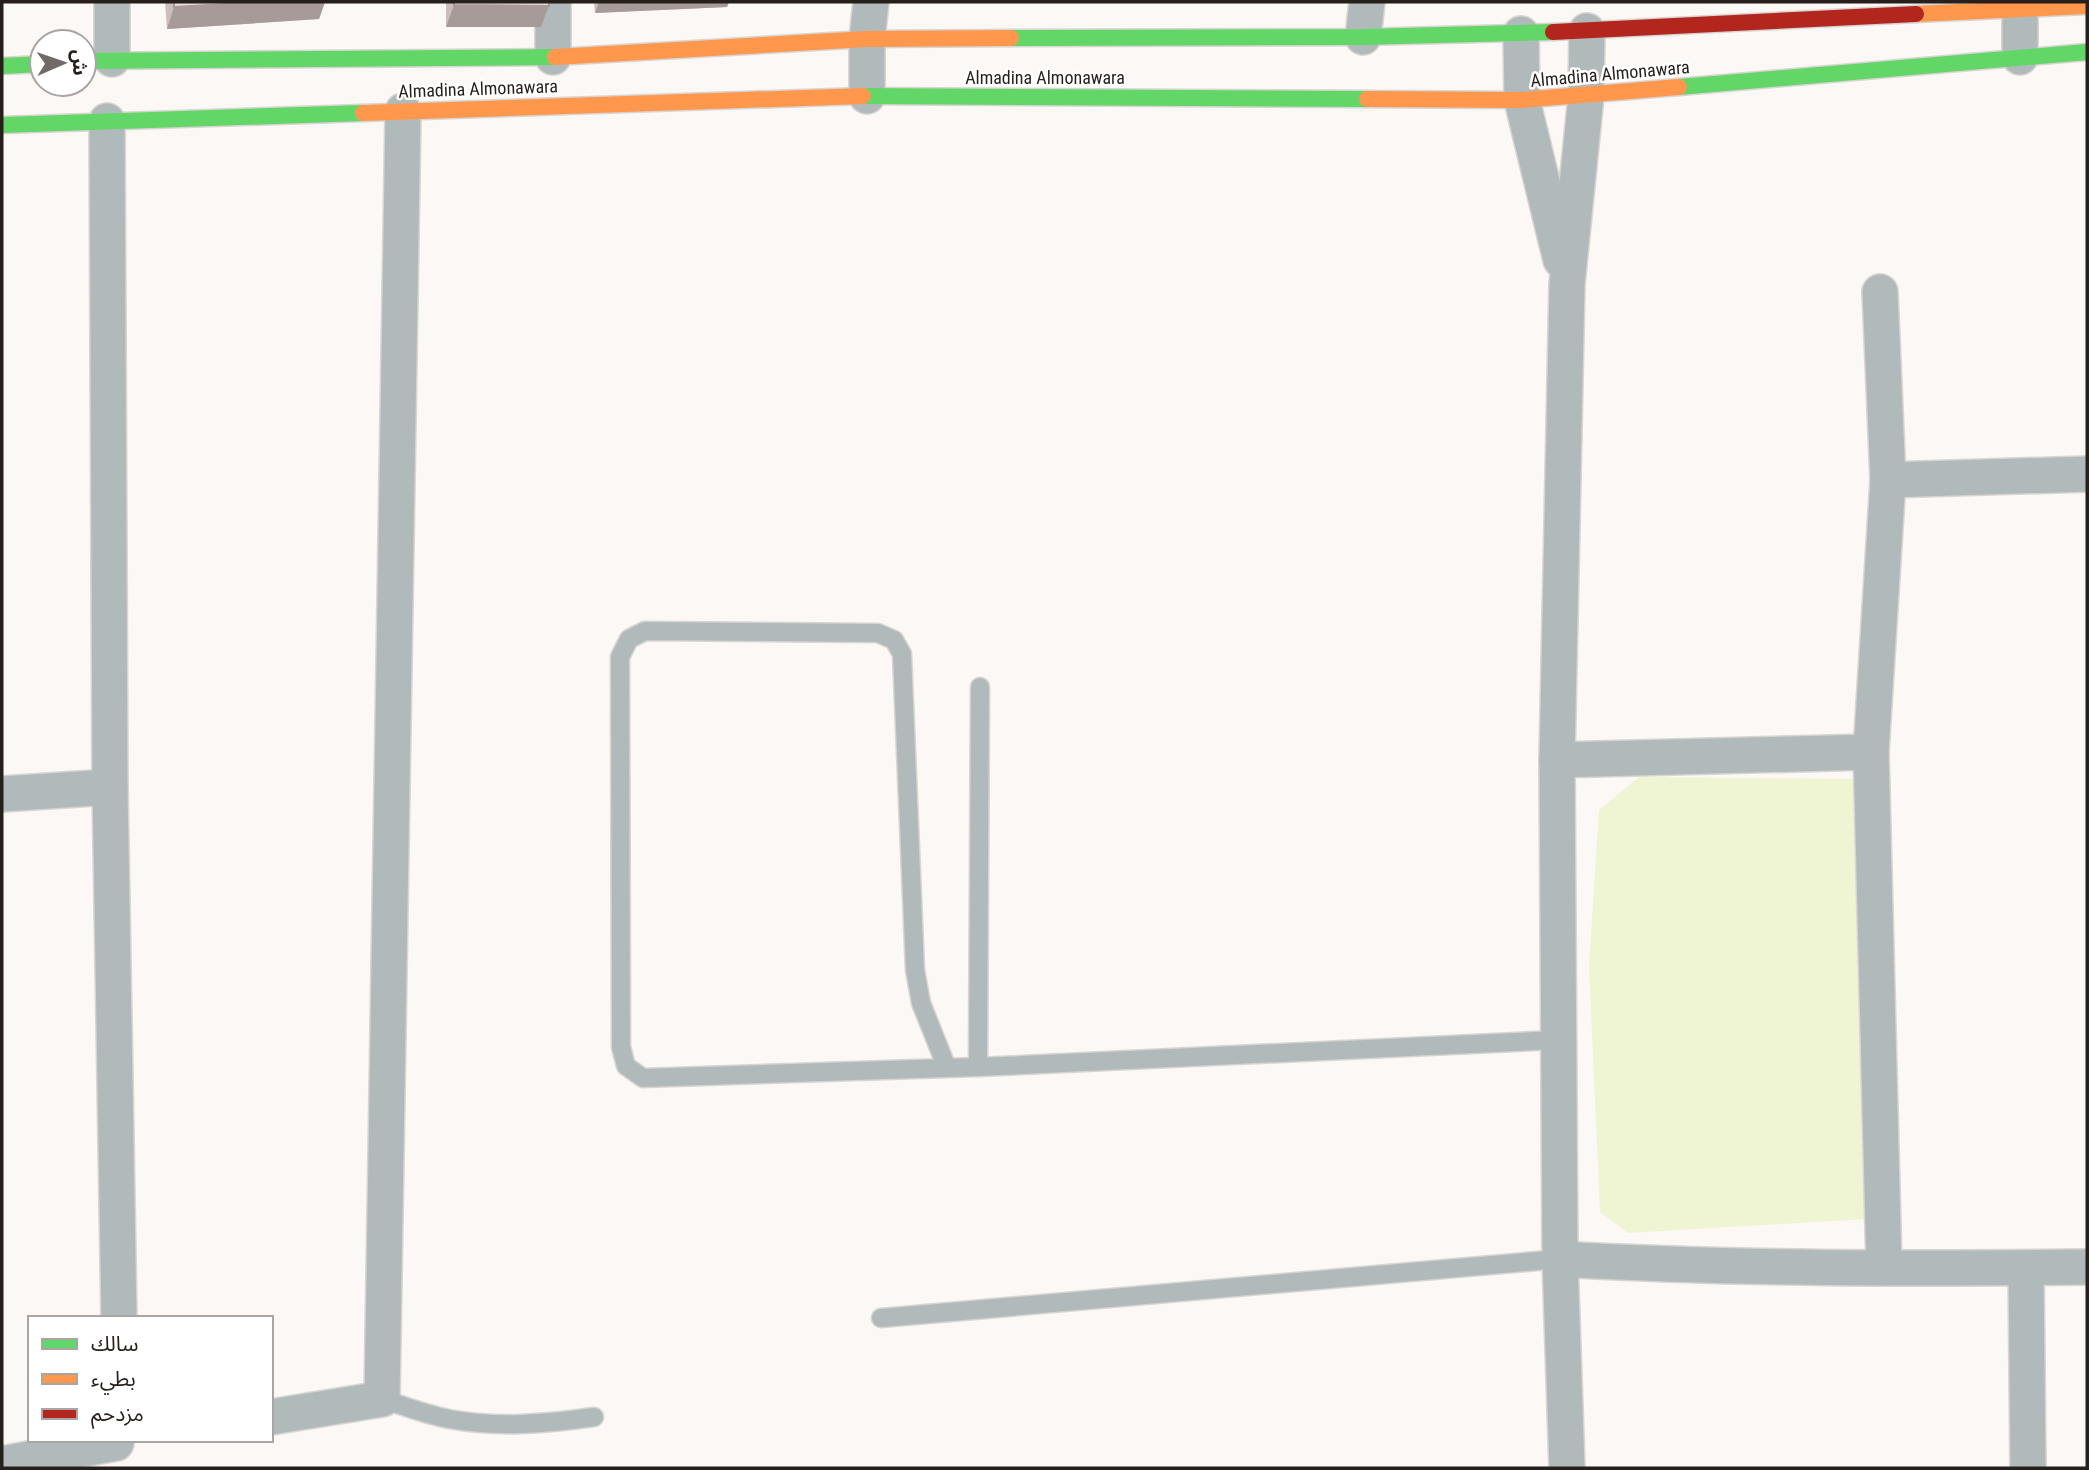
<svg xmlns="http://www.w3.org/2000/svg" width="2089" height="1470" font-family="'Roboto Condensed','Noto Sans Arabic',sans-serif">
<rect width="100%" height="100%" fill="#fcf8f5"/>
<path fill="#eff4d3" d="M1639,777L1872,779L1883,1218L1628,1233L1600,1212L1589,966L1599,810Z"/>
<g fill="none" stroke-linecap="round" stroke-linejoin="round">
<defs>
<g id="lane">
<path d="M980,687L978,1067L1558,1040"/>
<path d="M947,1068L921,1003L915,970L902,654L894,640L878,633L645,631L629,639L620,657L621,1047L626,1066L643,1078L947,1068L978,1067"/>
<path d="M881,1318L1560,1259"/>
<path d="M382,1399C404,1406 427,1415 449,1419C497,1428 546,1424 594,1417"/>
</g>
<g id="street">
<path d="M1521,34L1522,100L1561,260"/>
<path d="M1363,37L1367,2"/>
<path d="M553,57V2"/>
<path d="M2020,57V9L2023,2"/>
<path d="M112,59V2"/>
<path d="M867,96V39L871,2"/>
<path d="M107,121L110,787L119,1318"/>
<path d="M1880,292L1888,480L1871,752L1884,1268"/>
<path d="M1888,480L2087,474"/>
<path d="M1557,760L1871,752"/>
<path d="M2,794L110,787"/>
<path d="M1560,1259C1736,1269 1912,1269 2087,1267"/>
<path d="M2026,1268L2028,1468"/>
<path d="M271,1417L382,1399L403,111"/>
<path d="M2,1464L116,1443V1440"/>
<path d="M1567,1468L1560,1259L1557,760L1567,284L1586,96L1587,31"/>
</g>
<g id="fast">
<path d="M1011,38L1363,37L1553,32"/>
<path d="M84,61L555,57"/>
<path d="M2,66L42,64"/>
<path d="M1679,87L2087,52"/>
<path d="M863,96L1367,99"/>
<path d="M2,125L363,113"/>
</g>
<g id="slow">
<path d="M1916,14L2087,6"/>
<path d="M555,57L867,39L1011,38"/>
<path d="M1367,99L1522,100L1679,87"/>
<path d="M363,113L863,96"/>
</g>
<path id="jam" d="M1553,32L1916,14"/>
</defs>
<use href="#lane" stroke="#d9d5d3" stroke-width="21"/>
<use href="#street" stroke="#d9d5d3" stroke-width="38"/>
<use href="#fast" stroke="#d9d5d3" stroke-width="19"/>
<use href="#slow" stroke="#d9d5d3" stroke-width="19"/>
<use href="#jam" stroke="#d9d5d3" stroke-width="19"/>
<use href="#lane" stroke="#b1baba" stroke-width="18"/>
<use href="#street" stroke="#b1baba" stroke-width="35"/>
<use href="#fast" stroke="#63d668" stroke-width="16"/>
<use href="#slow" stroke="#ff974d" stroke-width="16"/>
<use href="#jam" stroke="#b3261e" stroke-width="16"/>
</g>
<g fill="#ccbebb">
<path d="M165,2H325L319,19L167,29Z"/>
<path d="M446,2H549V6L541,27H446Z"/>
<path d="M594,2H729L727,7L595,13Z"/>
</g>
<g fill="#a69b99">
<path d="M261,2H325L319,19L167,29L174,7Z"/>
<path d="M599,2H729L727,7L595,13Z"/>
<path d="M454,5L549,6L541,27H446Z"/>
</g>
<g fill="#edddda" stroke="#a69b99" stroke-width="2">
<path d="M174,2H261L174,7Z"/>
<path d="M454,2H549V6L454,5Z"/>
</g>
<g text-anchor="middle" stroke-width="5" stroke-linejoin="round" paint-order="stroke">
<g font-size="18" fill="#261f1b" stroke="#fff">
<text transform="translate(1610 74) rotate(-5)" y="6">Almadina Almonawara</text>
<text x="1045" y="84">Almadina Almonawara</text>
<text transform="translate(478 89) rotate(-2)" y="6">Almadina Almonawara</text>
</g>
</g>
<rect width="2089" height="1470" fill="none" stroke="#261f1b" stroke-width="7"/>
<rect x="28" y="1316" width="245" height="126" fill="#ffffff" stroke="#a8a5a4" stroke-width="2"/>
<rect x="42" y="1339" width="35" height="10" fill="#63d668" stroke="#a8a5a4" stroke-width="2"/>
<text x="91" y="1351" font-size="21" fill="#261f1b">سالك</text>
<rect x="42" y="1374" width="35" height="10" fill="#ff974d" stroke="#a8a5a4" stroke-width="2"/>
<text x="91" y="1386" font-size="21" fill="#261f1b">بطيء</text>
<rect x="42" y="1409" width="35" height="10" fill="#b3261e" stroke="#a8a5a4" stroke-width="2"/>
<text x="91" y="1421" font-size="21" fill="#261f1b">مزدحم</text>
<g transform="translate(63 63) rotate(88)"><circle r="33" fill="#ffffff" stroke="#a8a5a4" stroke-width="2"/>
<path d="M0-5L12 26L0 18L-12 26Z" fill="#716b67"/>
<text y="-10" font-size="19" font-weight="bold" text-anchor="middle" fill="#261f1b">ش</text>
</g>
</svg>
